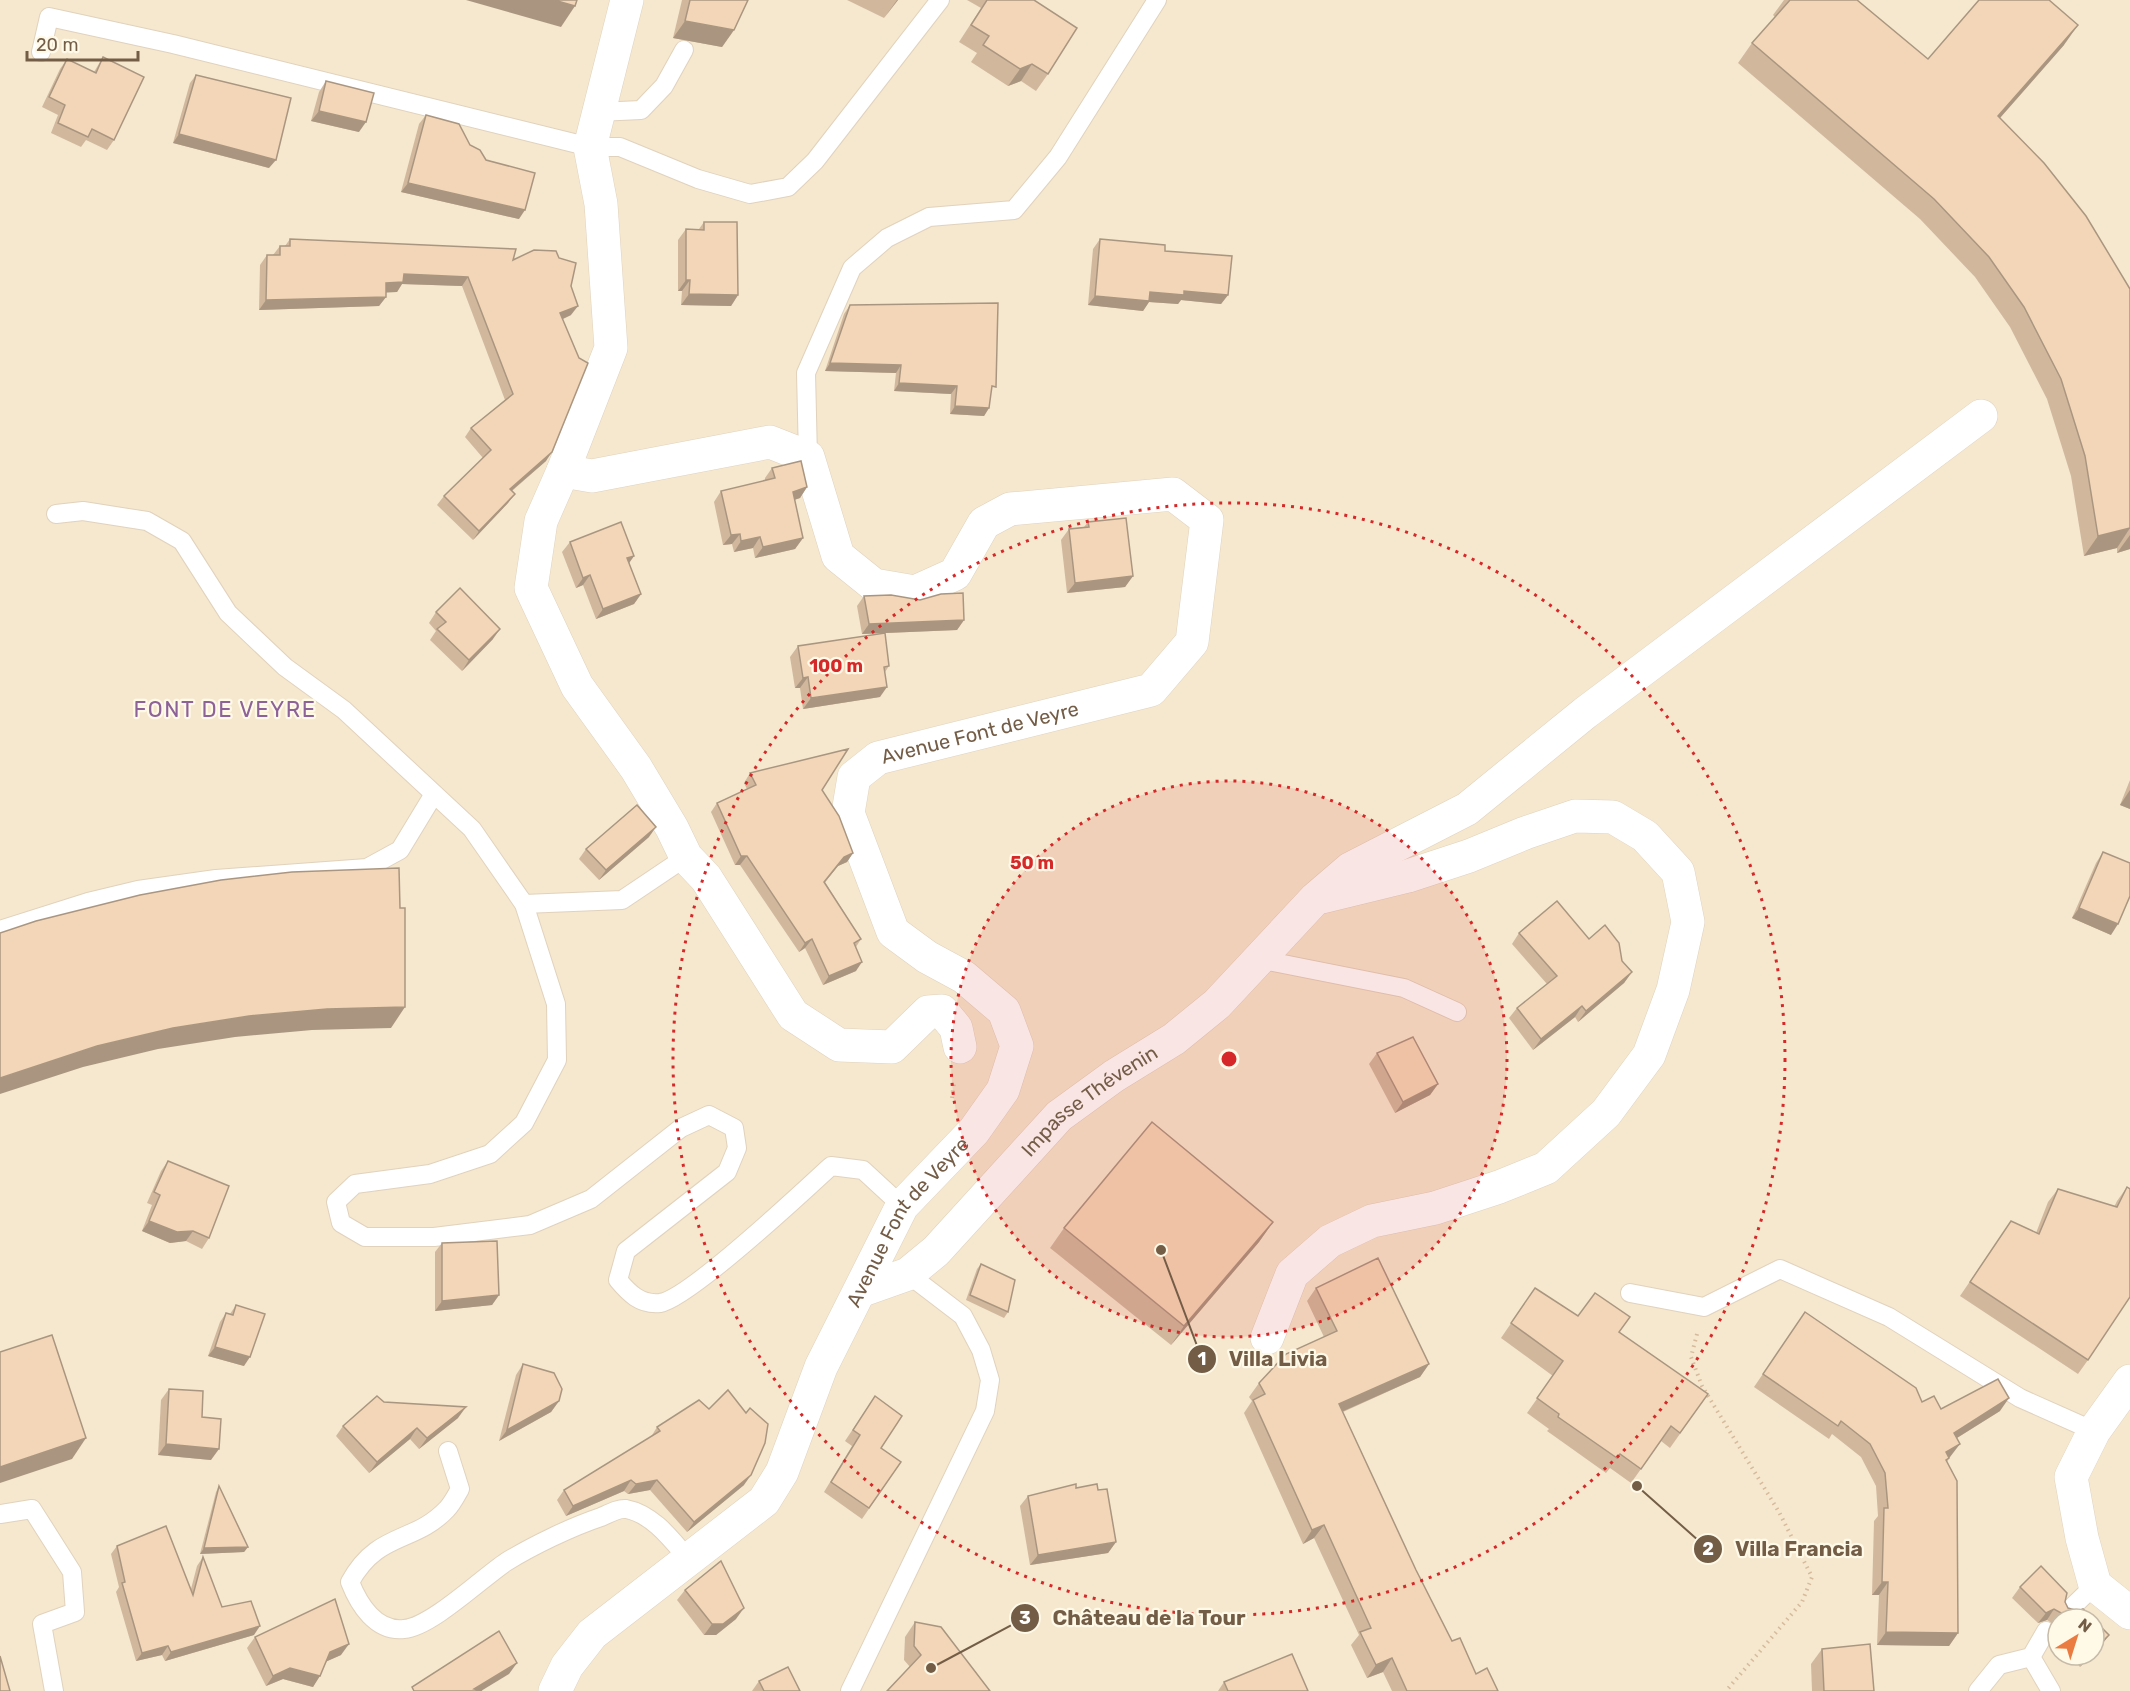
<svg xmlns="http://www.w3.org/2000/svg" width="2130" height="1691" font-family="Rubik,sans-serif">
<rect width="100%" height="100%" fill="#fdf5e0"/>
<path fill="#f5e8cf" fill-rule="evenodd" d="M0,0H2130V1691H0ZM2058,1619H2094V1655H2058Z"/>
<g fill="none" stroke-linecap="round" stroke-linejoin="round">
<defs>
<g id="service">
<path d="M41,52L49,17L173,44L590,147H620L698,179L750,194L788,187L815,161L940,0"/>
<path d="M598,112L641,110L664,86L684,50"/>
<path d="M808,457L806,373L852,268L887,238L929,217L1014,210L1058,157L1157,0"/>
<path d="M56,514L83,511L147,521L182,541L228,613L285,667L344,710L472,829L524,904L556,1004L557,1060L524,1123L490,1154L430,1174L355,1184L336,1202L341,1223L365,1237H434L530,1225L591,1199L681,1128L709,1115L734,1128L737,1148L727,1172L626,1251L618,1280C629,1293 640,1305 660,1303C688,1299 804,1191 831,1166L863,1170L902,1206"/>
<path d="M524,904L622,900L686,857"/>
<path d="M0,930L88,902L138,890L216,879L367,868L400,850L434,794"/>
<path d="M1258,959L1404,988L1457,1012"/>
<path d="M1630,1293L1704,1307L1780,1269L1889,1317L2020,1398L2094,1431"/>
<path d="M448,1451L460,1489C456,1496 452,1504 447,1509C414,1544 378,1531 350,1582C359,1605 376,1632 404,1629C431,1627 482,1578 506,1562C532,1546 571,1527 601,1517C608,1514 619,1508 626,1509C653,1514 672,1540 689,1560"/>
<path d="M0,1514L32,1509L72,1572L75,1612L42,1624L54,1691"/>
<path d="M2068,1611L2095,1585"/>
<path d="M2031,1657L2051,1691"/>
<path d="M850,1691L985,1411L990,1380L981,1350L963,1316L908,1274"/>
<path d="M1978,1691L1999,1665L2031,1657L2046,1631"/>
</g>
<g id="minor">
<path d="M563,471L541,521L531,588L577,686L636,768L672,828L686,857L706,878L793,1015L839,1045L892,1047L928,1012L942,1011L956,1028L960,1047"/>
<path id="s1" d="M860,1291L908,1274L936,1251L1059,1116L1114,1076L1174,1039L1217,1004L1315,899L1350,869L1467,809L1585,713L1981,416"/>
<path d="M1267,1338L1292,1274L1330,1241L1372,1221L1435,1208L1499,1187L1546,1168L1606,1113L1649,1055L1673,990L1688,922L1678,872L1645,836L1613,817L1575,816L1525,833L1469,856L1408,876L1322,897"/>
<path d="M2130,1381L2094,1431L2071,1477L2082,1538L2095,1585L2130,1613"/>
<path id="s2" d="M555,1691L567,1666L592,1634L764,1501L782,1472L821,1367L902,1206L974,1131L1003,1090L1017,1046L1004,1011L964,977L927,957L893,932L848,813L854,777L878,758L1151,690L1192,642L1207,520L1173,494L1010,509L984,523L955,574L915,592L874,585L838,556L808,457L770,442L592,476L563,471L611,348L601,204L590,147L627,0"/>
</g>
</defs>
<use href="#service" stroke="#e1d2bc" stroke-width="20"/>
<use href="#minor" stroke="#e1d2bc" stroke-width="34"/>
<g stroke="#d7ba9b" stroke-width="4" stroke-dasharray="1.5 4.5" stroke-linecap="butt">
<path d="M952,1098L954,1082"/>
<path d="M1697,1334L1691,1357L1702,1386L1779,1512L1812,1577L1802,1602L1726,1691"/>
</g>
<use href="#service" stroke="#fff" stroke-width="18"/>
<use href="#minor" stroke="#fff" stroke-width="33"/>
</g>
<g fill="#d1b89d">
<path d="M682,0H748L734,30L722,47L673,38Z"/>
<path d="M847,0H898L884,18Z"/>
<path d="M967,0H1034L1048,74L1036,91L1021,81L1008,86L971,62L977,53L959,42L981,8Z"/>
<path d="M1784,0H1857L1928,59L2064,45L2000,118L2130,289V549L2117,553V548L2084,556L2071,476L2047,399L2010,327L1975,277L1920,219L1738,63L1752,43L1775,17L1773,15Z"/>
<path d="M103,57L114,140L107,150L86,140L81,147L51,133L58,115L42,107L60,69L67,59L94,72Z"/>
<path d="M196,75L269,168L173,143L190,83Z"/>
<path d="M326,81L359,132L311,121L319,92Z"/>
<path d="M426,115L470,145L519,219L401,192L419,124Z"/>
<path d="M704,222L738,295L731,306L681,305L682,291H678V240L686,229H699Z"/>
<path d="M290,239L513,260L571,286V315L563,319L546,461L512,491L508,503L473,540L437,505L444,496L483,458L465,437L471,428L505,400L462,286L402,284L397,292H386V297L379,306L259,310L260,265L267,255H273L280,246H285Z"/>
<path d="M1100,239L1165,251L1228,295L1221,304L1181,300L1178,304L1149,302L1143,311L1088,305L1093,249Z"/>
<path d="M850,305L991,394L989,408L984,416L950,414L951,394L894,391L896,373L825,371L844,314Z"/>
<path d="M772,468L807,487L800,498L794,500L803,538L795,549L755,558L753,548L734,552L732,544L723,545L714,502L721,491L765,481V478Z"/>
<path d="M1088,522L1133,576L1125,587L1067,593L1061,540L1069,529L1084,527Z"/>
<path d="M570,542L634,556L629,563L641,594L634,604L596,619L583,585L576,588L562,552Z"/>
<path d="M864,596L964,620L957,630L885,633L889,666L885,672L880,697L803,709L800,688H795L790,657L798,646L884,633L862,634L857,606Z"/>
<path d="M436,612L493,639L462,671L430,640L436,631L429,623Z"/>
<path d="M750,773L822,790L853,853L847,862L838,866L825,882L861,939L856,947V971L823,985L805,948L799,952L740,865H735L711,812L717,803L747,789L744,783Z"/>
<path d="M2130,780V809L2120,805Z"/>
<path d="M649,837L599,880L579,859L586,849Z"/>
<path d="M2103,852L2111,935L2072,918L2096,863Z"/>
<path d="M1519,933L1589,939L1622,961L1632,972L1624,983L1578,1022L1575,1017L1533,1050L1509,1018L1517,1008L1547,984L1512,944Z"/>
<path d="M1377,1053L1438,1084L1430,1095L1395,1113L1369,1064Z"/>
<path d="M168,1161L209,1238L202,1249L186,1241L170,1243L142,1231L152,1205L147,1203L161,1171Z"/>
<path d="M2127,1187L2088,1360L2078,1374L1960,1296L2011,1221L2036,1233L2048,1202L2058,1189L2114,1207L2117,1201Z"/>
<path d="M1273,1222L1259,1242L1171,1345L1050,1248L1064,1228Z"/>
<path d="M442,1243L499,1295L492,1305L435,1311V1252Z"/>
<path d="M981,1264L1008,1312L1004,1318L966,1300L977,1269Z"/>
<path d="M1316,1288L1429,1364L1420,1377L1343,1412L1416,1570L1452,1641L1476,1674L1498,1691H1392L1383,1672L1367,1678L1351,1645L1359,1635L1314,1538L1303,1544L1244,1413L1252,1401L1249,1397L1259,1383L1324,1337L1307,1301Z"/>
<path d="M1535,1288L1578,1316L1619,1332L1708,1394L1670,1448L1661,1441L1631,1483L1610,1468L1606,1473L1547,1431L1549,1429L1527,1413L1553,1376L1501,1338Z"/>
<path d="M236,1305L244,1366L208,1356L220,1322L226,1313L230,1314Z"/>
<path d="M1805,1312L1922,1402L1941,1409L2000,1411L1957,1438L1950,1457L1947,1462L1958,1633L1949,1646L1877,1645L1879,1595H1872L1874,1521L1878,1516L1876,1486L1861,1457L1832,1434L1829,1439L1754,1387Z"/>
<path d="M523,1364L559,1401L551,1412L499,1441L516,1375Z"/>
<path d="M169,1389L202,1417L211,1460L158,1455L161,1400Z"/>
<path d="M875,1396L881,1448L901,1462L862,1519L824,1492L852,1446L845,1441Z"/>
<path d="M384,1402L458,1418L419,1449L410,1439L369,1473L336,1436L343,1426Z"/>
<path d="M657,1427L744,1485L687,1532L650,1490L628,1494L624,1491L566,1516L557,1500L564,1490L651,1437Z"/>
<path d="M219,1486L248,1547L244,1552L200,1554L216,1492Z"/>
<path d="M1076,1488L1098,1490L1116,1542L1108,1553L1030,1565L1020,1506L1028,1496Z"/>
<path d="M117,1546L191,1589L197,1566L203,1557L222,1607L254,1635L165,1661L162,1655L136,1661L116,1592L119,1587L111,1554Z"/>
<path d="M2020,1587L2065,1602L2068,1608L2093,1619H2058V1644L2054,1640L2057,1632L2055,1625L2047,1620L2038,1623L2012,1598Z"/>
<path d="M685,1590L736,1619L716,1635H704L677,1600Z"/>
<path d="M915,1622L990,1691L910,1667L904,1660L905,1637Z"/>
<path d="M255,1637L341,1655L327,1661L313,1687L283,1679L266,1686L247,1648Z"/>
<path d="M1822,1649L1874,1691H1812L1811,1664Z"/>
<path d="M2069,1655H2092L2080,1667Z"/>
<path d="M759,1681L800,1691H752Z"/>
<path d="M1224,1682L1308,1691H1218Z"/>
</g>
<g fill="#aa9680">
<path d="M466,0H554L575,6L561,27Z"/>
<path d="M897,0H898L884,18Z"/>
<path d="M685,21L734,30L722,47L673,38Z"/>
<path d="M2078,25L2064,45L1984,136L1998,116Z"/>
<path d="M1032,64L1021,81L1008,86L1020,69Z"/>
<path d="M319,111L366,122L359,132L311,121Z"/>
<path d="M179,134L276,160L269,168L173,143Z"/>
<path d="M408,183L525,210L519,219L401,192Z"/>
<path d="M404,274L468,277L462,286L402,284L397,292L379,293L386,283Z"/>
<path d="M686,280H690L682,291H678Z"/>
<path d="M1184,291L1228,295L1221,304L1181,300L1178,304L1149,302L1143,311L1088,305L1095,296L1150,292Z"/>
<path d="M689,294L738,295L731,306L681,305Z"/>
<path d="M386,297L379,306L259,310L266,300Z"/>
<path d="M578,306L571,315L554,323L560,313Z"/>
<path d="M830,363L901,365L896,373L825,371Z"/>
<path d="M899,383L957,386L951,394L894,391Z"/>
<path d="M955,406L989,408L984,416L950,414Z"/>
<path d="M552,452L546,461L503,498L510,489Z"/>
<path d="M807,487L800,498L785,503L793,492Z"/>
<path d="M515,494L508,503L473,540L479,531Z"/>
<path d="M2130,528L2117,548L2084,556L2098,536Z"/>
<path d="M740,534L732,544L723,545L731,535Z"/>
<path d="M2130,535V549L2117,553Z"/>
<path d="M760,537L753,548L734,552L741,541Z"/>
<path d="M803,538L795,549L755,558L763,547Z"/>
<path d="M634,556L627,566V558Z"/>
<path d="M590,575L583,585L576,588L583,578Z"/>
<path d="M1133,576L1125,587L1067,593L1075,583Z"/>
<path d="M641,594L634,604L596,619L603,609Z"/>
<path d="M964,620L957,630L862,634L869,624Z"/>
<path d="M500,629L493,639L462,671L469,660Z"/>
<path d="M808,677L800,688H795L803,678Z"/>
<path d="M887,687L880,697L803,709L811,698Z"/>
<path d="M2130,790V809L2120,805Z"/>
<path d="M656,827L649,837L599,880L606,870Z"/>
<path d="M853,853L847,862L838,866L818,891L844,857Z"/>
<path d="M741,856H747L740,865H735Z"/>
<path d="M2079,908L2118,924L2111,935L2072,918Z"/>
<path d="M812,939L805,948L799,952L805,943Z"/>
<path d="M862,962L856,971L823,985L829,976Z"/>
<path d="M1632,972L1624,983L1578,1022L1586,1011Z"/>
<path d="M1582,1006L1575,1017L1533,1050L1541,1039Z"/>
<path d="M405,1007L391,1028L312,1030L235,1037L158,1049L83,1067L0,1094V1078L97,1046L173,1028L249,1016L327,1009Z"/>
<path d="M1438,1084L1430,1095L1395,1113L1403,1102Z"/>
<path d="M149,1221L193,1231L186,1241L170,1243L142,1231Z"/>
<path d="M1273,1222L1259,1242L1171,1345L1184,1326Z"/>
<path d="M499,1295L492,1305L435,1311L442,1301Z"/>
<path d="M215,1347L250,1357L244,1366L208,1356Z"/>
<path d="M1429,1364L1420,1377L1330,1417L1339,1404Z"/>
<path d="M2009,1398L2000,1411L1944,1446L1954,1433Z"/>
<path d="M559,1401L551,1412L499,1441L507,1430Z"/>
<path d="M466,1407L458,1418L419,1449L427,1438Z"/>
<path d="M417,1428L410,1439L369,1473L377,1462Z"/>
<path d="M86,1438L72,1459L0,1483V1467Z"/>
<path d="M166,1444L219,1449L211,1460L158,1455Z"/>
<path d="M1960,1444L1950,1457L1937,1465L1946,1452Z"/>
<path d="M751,1475L744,1485L687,1532L694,1522Z"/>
<path d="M631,1480L624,1491L566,1516L573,1506Z"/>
<path d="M657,1480L650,1490L628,1494L636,1484Z"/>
<path d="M1324,1525L1314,1538L1303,1544L1312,1530Z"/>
<path d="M1116,1542L1108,1553L1030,1565L1038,1555Z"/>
<path d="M248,1547L244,1552L200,1554L204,1548Z"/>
<path d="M1882,1582H1888L1879,1595H1872Z"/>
<path d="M744,1608L736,1619L716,1635H704L712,1624Z"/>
<path d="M2054,1609L2047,1620L2038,1623L2046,1613Z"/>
<path d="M260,1626L254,1635L165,1661L171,1652Z"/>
<path d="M1886,1632L1958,1633L1949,1646L1877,1645Z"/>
<path d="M2109,1635L2101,1646L2094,1653V1650Z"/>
<path d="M349,1644L341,1655L323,1663L330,1652Z"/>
<path d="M168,1646L162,1655L136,1661L142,1653Z"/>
<path d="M2089,1655H2092L2080,1667Z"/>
<path d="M1392,1658L1383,1672L1367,1678L1376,1665Z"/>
<path d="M517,1663L509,1674L481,1691L474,1689Z"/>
<path d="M290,1668L320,1676L313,1687L283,1679L266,1686L273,1676Z"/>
</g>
<g fill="#f3d6b7" stroke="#aa9680" stroke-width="1.5">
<path d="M554,0H577L575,6Z"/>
<path d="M690,0H748L734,30L685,21Z"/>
<path d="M987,0H1034L1077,28L1048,74L1032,64L1020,69L983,45L989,36L971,25Z"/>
<path d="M1790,0H1857L1928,59L1979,0H2049L2078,25L1998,116L2044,163L2086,216L2130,289V528L2098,536L2085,456L2061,379L2024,307L1989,257L1934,199L1752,43Z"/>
<path d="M103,57L144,77L114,140L92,129L88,137L58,123L65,105L49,97L67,59L96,73Z"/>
<path d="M196,75L291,98L276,160L179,134Z"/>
<path d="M326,81L374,93L366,122L319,111Z"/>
<path d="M426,115L459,124L470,145L480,150L486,160L535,173L525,210L408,183Z"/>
<path d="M704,222H737L738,295L689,294L690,280H686V229L704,230Z"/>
<path d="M290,239L516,249L513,260L534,250L556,251L559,258L576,263L571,286L578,306L560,313L579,358L588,363L552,452L510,489L515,494L479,531L444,496L491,450L471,428L513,394L468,277L404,274L403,282L386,283V297L266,300L267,255H280V246H290Z"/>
<path d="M1100,239L1165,245V251L1232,256L1228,295L1184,291V295L1150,292L1149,301L1095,296Z"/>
<path d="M998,303L996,387L992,386L989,408L955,406L957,386L899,383L901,365L830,363L850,305Z"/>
<path d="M801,461L807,487L793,492L803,538L763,547L760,537L741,541L740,534L731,535L721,491L775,478L772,468Z"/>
<path d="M1126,518L1133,576L1075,583L1069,529L1089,527L1088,522Z"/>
<path d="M621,522L634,556L627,558L641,594L603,609L590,575L583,578L570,542Z"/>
<path d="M460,588L500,629L469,660L437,629L446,622L436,612Z"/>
<path d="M963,593L964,620L869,624L864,596L891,595L920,600L941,594Z"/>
<path d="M885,633L889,666L884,667L887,687L811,698L808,677L803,678L798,646Z"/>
<path d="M848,749L822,790L839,816L853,853L844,857L824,882L861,939L854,943L862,962L829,976L812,939L805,943L747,856H741L717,803L756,785L750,773Z"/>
<path d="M637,805L656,827L606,870L586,849Z"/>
<path d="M2103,852L2130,863V896L2118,924L2079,908Z"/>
<path d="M399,868L400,908H405V1007L327,1009L249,1016L173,1028L97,1046L0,1078V933L36,921L140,895L221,880L292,872Z"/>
<path d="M1557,901L1589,939L1605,925L1619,943L1622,961L1632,972L1586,1011L1582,1006L1541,1039L1517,1008L1557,976L1519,933Z"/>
<path d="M1413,1037L1438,1084L1403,1102L1377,1053Z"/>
<path d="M1152,1122L1273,1222L1184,1326L1064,1228Z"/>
<path d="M168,1161L229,1186L209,1238L193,1231L177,1232L149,1221L160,1195L154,1192Z"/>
<path d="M2127,1187L2130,1189V1297L2088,1360L1970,1282L2011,1221L2039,1234L2058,1189L2117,1207Z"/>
<path d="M497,1241L499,1295L442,1301V1243Z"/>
<path d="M1378,1258L1429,1364L1339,1404L1416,1570L1452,1641L1460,1638L1476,1674L1487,1668L1498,1691H1407L1392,1658L1376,1665L1360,1632L1371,1628L1324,1525L1312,1530L1253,1400L1265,1394L1259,1383L1286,1354L1337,1331L1316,1288Z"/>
<path d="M981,1264L1015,1280L1008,1312L970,1295Z"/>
<path d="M1535,1288L1578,1316L1595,1293L1630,1317L1619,1332L1708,1394L1680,1433L1671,1426L1641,1469L1620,1454L1617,1458L1558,1417L1559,1414L1537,1398L1563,1361L1511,1323Z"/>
<path d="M236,1305L265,1314L250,1357L215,1347L226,1313L233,1315Z"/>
<path d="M1805,1312L1916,1388L1922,1402L1934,1396L1941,1409L1998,1379L2009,1398L1954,1433L1960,1444L1946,1452L1949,1458L1946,1460L1957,1481L1958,1633L1886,1632L1888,1582H1882L1884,1508H1888L1885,1473L1870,1444L1841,1421L1838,1426L1763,1374Z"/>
<path d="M52,1335L86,1438L0,1467V1352Z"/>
<path d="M523,1364L554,1373L562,1389L559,1401L507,1430Z"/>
<path d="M169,1389L203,1391L202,1417L221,1419L219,1449L166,1444Z"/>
<path d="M728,1390L746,1413L750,1408L768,1424L765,1443L751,1475L694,1522L657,1480L636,1484L631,1480L573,1506L564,1490L660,1431L657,1427L699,1400L709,1409Z"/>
<path d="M377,1396L384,1402L466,1407L427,1438L417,1428L377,1462L343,1426Z"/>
<path d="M875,1396L902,1416L881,1448L901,1462L869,1508L831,1482L860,1435L853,1430Z"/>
<path d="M1076,1484V1488L1097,1484L1098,1490L1107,1489L1116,1542L1038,1555L1028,1496Z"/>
<path d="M219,1486L248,1547L204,1548Z"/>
<path d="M166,1526L193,1595L203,1557L222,1607L251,1601L260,1626L171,1652L168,1646L142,1653L122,1583L125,1582L117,1546Z"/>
<path d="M721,1561L744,1608L723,1624H712L685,1590Z"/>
<path d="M2041,1566L2067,1593L2065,1602L2068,1608L2078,1611L2083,1609L2093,1619H2064L2063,1614L2054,1609L2046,1613L2020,1587Z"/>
<path d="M335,1599L349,1644L330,1652L320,1676L290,1668L273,1676L255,1637Z"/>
<path d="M2094,1620L2109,1635L2094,1650Z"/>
<path d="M915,1622L941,1627L990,1691H887L921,1655L914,1646Z"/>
<path d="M499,1631L517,1663L474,1689L482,1691H414L412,1687Z"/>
<path d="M1870,1644L1874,1691H1824L1822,1649Z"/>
<path d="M1292,1654L1308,1691H1228L1224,1682Z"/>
<path d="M0,1656L10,1691H0Z"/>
<path d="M788,1667L800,1691H764L759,1681Z"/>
</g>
<circle cx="1229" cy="1059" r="278" fill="#d62828" fill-opacity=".12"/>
<g fill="none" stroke="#d62828" stroke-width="3" stroke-dasharray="3 6">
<circle cx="1229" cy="1059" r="278"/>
<circle cx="1229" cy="1059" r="556"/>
</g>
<g text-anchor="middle" stroke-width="4.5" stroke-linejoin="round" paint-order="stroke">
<g font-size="20" fill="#745d47" stroke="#fff9e7">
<text dy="7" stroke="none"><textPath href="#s2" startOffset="1286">Avenue Font de Veyre</textPath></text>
<text dy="7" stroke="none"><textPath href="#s1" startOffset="303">Impasse Thévenin</textPath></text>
<text dy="7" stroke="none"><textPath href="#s2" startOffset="602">Avenue Font de Veyre</textPath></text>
</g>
<g font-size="22" letter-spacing="1.5" fill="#8d6298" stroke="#fff9e7">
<text x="225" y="717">FONT DE VEYRE</text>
</g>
</g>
<circle cx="1229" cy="1059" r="9" fill="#d62828" stroke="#fff9e7" stroke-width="3"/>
<g font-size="18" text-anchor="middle" font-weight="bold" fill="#d62828" stroke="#fff9e7" stroke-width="4.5" stroke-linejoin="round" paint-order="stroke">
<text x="836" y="672">100 m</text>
<text x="1032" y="869">50 m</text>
</g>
<path fill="none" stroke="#745d47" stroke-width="2" d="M1161 1250L1202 1359M1637 1486L1708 1549M931 1668L1025 1618"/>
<g fill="#745d47" stroke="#fff9e7" stroke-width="2">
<circle cx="1161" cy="1250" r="6"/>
<circle cx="1637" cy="1486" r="6"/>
<circle cx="931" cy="1668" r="6"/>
<circle cx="1202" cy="1359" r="15"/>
<circle cx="1708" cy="1549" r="15"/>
<circle cx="1025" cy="1618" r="15"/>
</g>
<g font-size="18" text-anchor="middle" font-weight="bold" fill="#fff">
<text x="1202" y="1365">1</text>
<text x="1708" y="1555">2</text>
<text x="1025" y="1624">3</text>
</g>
<g font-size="21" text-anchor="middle" font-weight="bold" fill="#745d47" stroke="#fff9e7" stroke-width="4.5" stroke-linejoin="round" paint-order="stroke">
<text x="1278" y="1366">Villa Livia</text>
<text x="1799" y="1556">Villa Francia</text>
<text x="1149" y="1625">Château de la Tour</text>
</g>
<g transform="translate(2076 1637) rotate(38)"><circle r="28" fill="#fff9e7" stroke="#c7bba7" stroke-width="1.5"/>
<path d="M0-4.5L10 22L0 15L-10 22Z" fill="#eb7c41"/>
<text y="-9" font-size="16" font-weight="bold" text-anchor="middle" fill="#745d47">N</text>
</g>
<path d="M27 51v9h111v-9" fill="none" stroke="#745d47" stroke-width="3"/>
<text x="36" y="51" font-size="18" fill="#745d47" stroke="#fff9e7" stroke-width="4.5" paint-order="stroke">20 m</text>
</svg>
